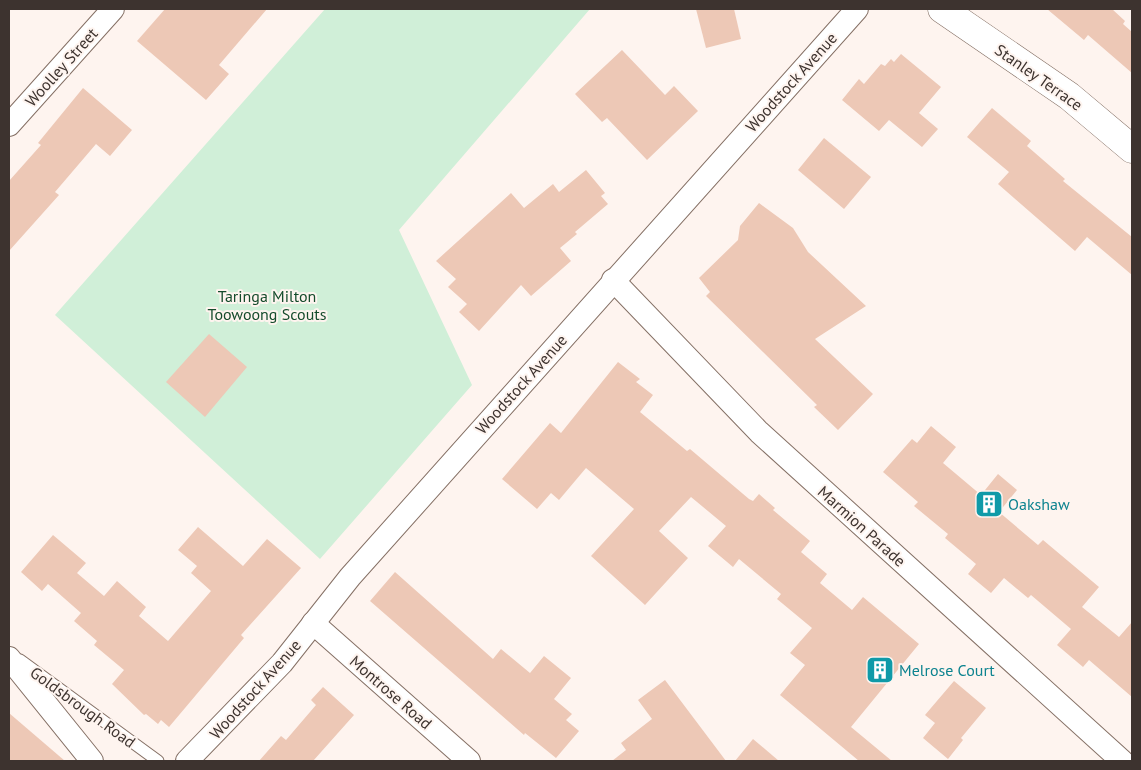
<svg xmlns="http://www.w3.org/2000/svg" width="1141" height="770" viewBox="0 0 1141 770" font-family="'PT Sans',sans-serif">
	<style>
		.green { fill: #d0efd8 }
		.building { fill: #edc8b6 }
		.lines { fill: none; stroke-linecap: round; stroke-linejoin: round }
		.service-casing { stroke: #857065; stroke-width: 13 }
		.minor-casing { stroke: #857065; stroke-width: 24 }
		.tertiary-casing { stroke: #857065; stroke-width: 29 }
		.service { stroke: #fff; stroke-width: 11 }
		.minor { stroke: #fff; stroke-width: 22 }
		.tertiary { stroke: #fff; stroke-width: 28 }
		.labels { text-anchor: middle; stroke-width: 4; stroke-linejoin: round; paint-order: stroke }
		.street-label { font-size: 16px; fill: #3d332f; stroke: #fef4ef }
		.park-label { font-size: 16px; fill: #144b2b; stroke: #fef4ef }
		.culture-label { font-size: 16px; fill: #0d838f; stroke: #fef4ef; text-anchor: start }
	</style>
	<rect width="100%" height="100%" fill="#fef4ef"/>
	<polygon class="green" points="325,9 590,9 399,230 472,385 320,559 55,315"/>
	<g class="building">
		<polygon points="165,9 267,9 219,65 229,74 206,100 137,41"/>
		<polygon points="696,9 734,9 741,39 706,48"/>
		<polygon points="1047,9 1112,9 1125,21 1123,24 1132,32 1132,73 1088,35 1084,40"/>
		<polygon points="622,50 665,95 674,86 698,111 647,160 607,118 602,122 575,94"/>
		<polygon points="901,54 941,87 919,113 938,129 922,147 889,120 879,131 842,100 859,79 864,84 881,64 885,66 891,59 894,62"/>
		<polygon points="83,88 132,130 110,156 96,144 55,192 59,195 9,251 9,181 41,145 38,143"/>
		<polygon points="992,108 1031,141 1027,146 1065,179 1063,181 1132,237 1132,275 1087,237 1075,251 998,184 1009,172 967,137"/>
		<polygon points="824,138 871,177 844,209 798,170"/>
		<polygon points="586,170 605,193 601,196 608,204 575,232 577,234 560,248 571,261 531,296 521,285 479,331 459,312 467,304 448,287 456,279 436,261 511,193 524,208 553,184 559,192"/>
		<polygon points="759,203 793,228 808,252 866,306 815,339 873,394 838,430 814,407 817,405 706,296 710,292 699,278 738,240 740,226"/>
		<polygon points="209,334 247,367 205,417 166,382"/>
		<polygon points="618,362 640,379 636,382 653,395 640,412 687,451 690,449 749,499 753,501 759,494 775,508 773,510 810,541 801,552 827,574 820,583 852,610 863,597 919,644 851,727 892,761 859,761 780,695 805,665 790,653 812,628 777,599 781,594 739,559 733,567 708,546 726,526 691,497 659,531 688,558 645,605 591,556 634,509 586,468 559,500 551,493 537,509 502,479 550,423 561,433"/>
		<polygon points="931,426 956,447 943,463 981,495 998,474 1017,490 999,512 1038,545 1043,540 1099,587 1082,607 1119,637 1132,622 1132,697 1089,660 1083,667 1057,645 1071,629 1031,595 1028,598 1004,578 991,593 968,574 976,564 945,538 948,534 914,506 918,502 883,472 912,439 917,443"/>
		<polygon points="198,527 243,566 267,539 301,568 241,635 244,638 169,727 161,720 158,724 146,714 144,715 112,684 124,670 94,645 97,641 74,621 81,613 48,584 42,591 21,572 53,535 86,563 77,573 104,596 117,581 146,607 139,616 168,641 211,591 191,573 197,566 178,550"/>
		<polygon points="395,572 493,659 501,649 530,673 544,656 571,678 554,699 572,714 566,720 579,731 556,758 525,733 524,735 370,601"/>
		<polygon points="665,680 726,761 612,761 626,750 621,743 652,719 638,700"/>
		<polygon points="954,681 986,708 961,738 963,740 948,759 923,738 935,723 925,715"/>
		<polygon points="323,687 354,715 313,761 259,761 281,736 286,740 316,705 311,700"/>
		<polygon points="9,713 65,761 9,761"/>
		<polygon points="753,739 779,761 735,761"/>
	</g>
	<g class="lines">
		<defs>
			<polyline id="service" points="20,660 158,761"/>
			<g id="minor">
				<polyline points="9,125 113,9"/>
				<polyline points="613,280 759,432 1122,761"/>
				<polyline points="313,623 469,761"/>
				<polyline points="9,658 92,761"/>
				<polyline points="187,761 282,663 350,577 857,9"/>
			</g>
			<polyline id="tertiary" points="942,9 1069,96 1132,149"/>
		</defs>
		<use href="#service" class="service-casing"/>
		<use href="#minor" class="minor-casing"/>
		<use href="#tertiary" class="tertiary-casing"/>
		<use href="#service" class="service"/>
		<use href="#minor" class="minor"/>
		<use href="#tertiary" class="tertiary"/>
	</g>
	<defs>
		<symbol id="building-square" viewBox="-11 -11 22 22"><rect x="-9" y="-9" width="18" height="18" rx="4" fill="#0f9aa8" stroke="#fef4ef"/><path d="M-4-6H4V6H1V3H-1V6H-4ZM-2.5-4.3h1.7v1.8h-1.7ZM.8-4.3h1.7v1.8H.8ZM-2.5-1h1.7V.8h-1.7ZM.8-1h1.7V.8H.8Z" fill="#fff"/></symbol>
	</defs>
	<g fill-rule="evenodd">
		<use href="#building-square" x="973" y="488" width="32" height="32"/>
		<use href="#building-square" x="864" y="654" width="32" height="32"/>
	</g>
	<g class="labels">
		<g class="street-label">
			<text transform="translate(61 67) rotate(-48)" y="6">Woolley Street</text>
			<text transform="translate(1039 77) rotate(35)" y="6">Stanley Terrace</text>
			<text transform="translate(791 82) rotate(-48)" y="6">Woodstock Avenue</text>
			<text transform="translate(521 384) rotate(-48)" y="6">Woodstock Avenue</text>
			<text transform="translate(862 526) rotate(42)" y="6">Marmion Parade</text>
			<text transform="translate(255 689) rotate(-48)" y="6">Woodstock Avenue</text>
			<text transform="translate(391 692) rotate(41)" y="6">Montrose Road</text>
			<text transform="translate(83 707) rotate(36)" y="6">Goldsbrough Road</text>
		</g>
		<g class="park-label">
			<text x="267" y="302">Taringa Milton<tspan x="267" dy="18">Toowoong Scouts</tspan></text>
		</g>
		<g class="culture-label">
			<text x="1008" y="510">Oakshaw</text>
			<text x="899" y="676">Melrose Court</text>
		</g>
	</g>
	<rect width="1141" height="770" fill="none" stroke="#3d332f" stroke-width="20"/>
</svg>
